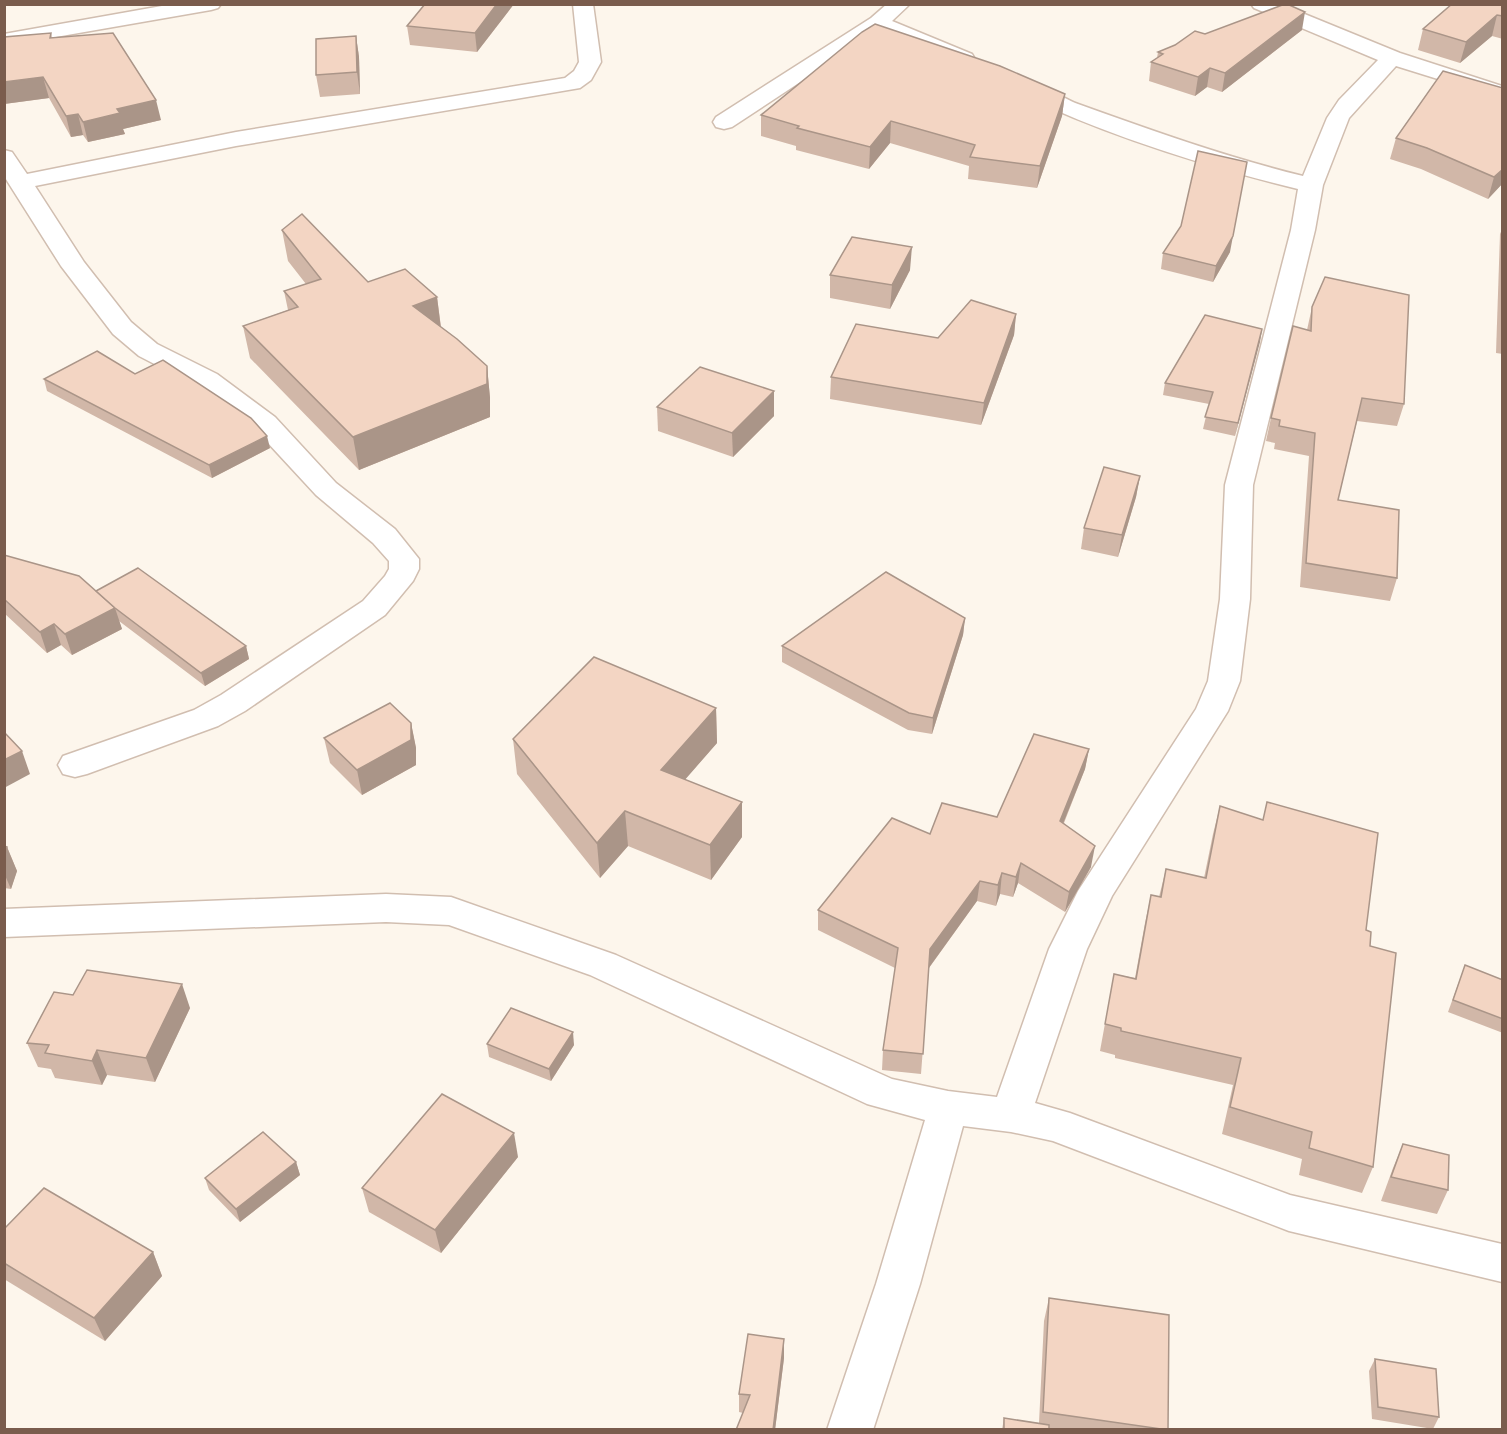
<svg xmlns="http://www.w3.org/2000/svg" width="1507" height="1434" viewBox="0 0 1507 1434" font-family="'Space Grotesk',sans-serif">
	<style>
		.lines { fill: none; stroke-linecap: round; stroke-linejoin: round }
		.minor-casing { stroke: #d1beb0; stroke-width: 3 }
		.minor { fill: #fff; fill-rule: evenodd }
		.wall { fill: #d1b7a8 }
		.shaded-wall { fill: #aa9588 }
		.building { fill: #f3d5c3; stroke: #aa9588; stroke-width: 1.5 }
	</style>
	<rect width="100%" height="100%" fill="#fdf6ec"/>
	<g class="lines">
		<defs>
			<g id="minor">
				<polygon points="173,4 221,4 218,8 211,10 4,46 4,34"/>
				<polygon points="573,4 593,4 601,62 591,80 580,88 236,146 35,186 84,262 131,322 157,344 217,374 275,417 336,483 395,529 419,559 419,569 413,581 385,615 245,711 218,726 87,774 75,777 63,774 58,765 63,756 194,710 221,695 363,601 385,576 389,569 389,561 373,543 316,495 255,429 197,386 139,356 113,334 61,266 4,176 4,150 12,152 27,174 236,132 565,78 574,71 579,62"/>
				<polygon points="887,4 910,4 892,21 972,54 975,59 972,64 964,65 956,64 879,30 732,127 724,129 716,127 713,122 716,117 871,18"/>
				<path d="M1251 4H1280L1400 53 1502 86V99L1396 66 1349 118 1323 185 1315 230 1253 485 1250 599 1240 681 1228 711 1112 896 1087 949 1035 1103 1070 1113 1290 1195 1502 1244V1282L1289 1231 1053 1141 1011 1132 963 1126 920 1284 873 1430H827L876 1284 925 1120 867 1104 590 975 449 925 386 922 4 937V909L386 894 451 897 616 955 892 1079 948 1091 997 1097 1049 949 1078 891 1196 709 1208 681 1220 599 1225 485 1291 230 1298 189C1201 165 1105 135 1014 91L1011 86 1014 81C1035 76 1059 97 1078 104 1153 131 1226 157 1303 176L1327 118 1339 100 1378 60 1254 8Z"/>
			</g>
		</defs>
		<use href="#minor" class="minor-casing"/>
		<use href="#minor" class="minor"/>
	</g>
	<g class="wall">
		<polygon points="514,4 477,52 410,45 407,26"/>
		<polygon points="1503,4 1503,39 1492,36 1460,63 1418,50 1423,29"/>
		<polygon points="1302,30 1222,92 1207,87 1195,96 1149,81 1151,62 1157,58 1158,52 1205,34"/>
		<polygon points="51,33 52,38 161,120 123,129 125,134 88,142 83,135 71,137 49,98 4,104 4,37"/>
		<polygon points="356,36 359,57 360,94 320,97 316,75"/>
		<polygon points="1503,88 1503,183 1488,199 1421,169 1390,159 1396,138"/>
		<polygon points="1065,94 1062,116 1037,188 968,179 969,166 890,143 869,169 796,150 796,146 761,136 761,115"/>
		<polygon points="1503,227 1503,354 1496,353 1500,234"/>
		<polygon points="282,230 368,282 437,297 441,327 487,366 490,398 490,417 359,470 250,358 243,326 288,310 284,291 306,284 288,261"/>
		<polygon points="1230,252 1213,282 1161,269 1163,253"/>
		<polygon points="910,270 890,309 830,298 830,275"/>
		<polygon points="1312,307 1404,404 1397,426 1357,421 1338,500 1397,578 1390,601 1300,587 1309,456 1274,449 1275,443 1266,441 1271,418 1307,330"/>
		<polygon points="1016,314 1014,335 981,425 830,399 831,377 938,338"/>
		<polygon points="1262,329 1235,436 1203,429 1209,404 1163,395 1165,383"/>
		<polygon points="135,374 270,448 212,478 47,391 44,379"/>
		<polygon points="774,391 774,416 733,457 658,431 657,407"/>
		<polygon points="1140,476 1136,497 1118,557 1081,549 1084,528"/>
		<polygon points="4,555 96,591 246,646 249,659 205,686 119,621 122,629 72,655 61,645 47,653 4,613"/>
		<polygon points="965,618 963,635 932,734 908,730 782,662 782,646"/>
		<polygon points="716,708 717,743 685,779 742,837 711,880 628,846 600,878 517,774 513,739"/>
		<polygon points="411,723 416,748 416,765 362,795 330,763 324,738"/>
		<polygon points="1089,749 1085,769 1064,823 1091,867 1065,912 1018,883 1013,897 1000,894 996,906 977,901 929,968 921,1074 882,1070 883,1050 895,968 818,930 818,910 930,834 997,817"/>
		<polygon points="1267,802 1366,930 1370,946 1373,1167 1362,1193 1299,1175 1302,1159 1222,1134 1233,1085 1115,1058 1115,1055 1100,1051 1114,974 1135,978 1145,923 1151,895 1159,897 1166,869 1204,878 1213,834 1220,806 1263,820"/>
		<polygon points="4,846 7,847 17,871 11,889 4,888"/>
		<polygon points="1465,965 1503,980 1503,1033 1448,1012"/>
		<polygon points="73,995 190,1008 155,1082 107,1075 102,1085 55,1078 51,1069 38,1067 27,1043"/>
		<polygon points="487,1044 574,1045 551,1081 489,1057"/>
		<polygon points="1403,1144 1448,1190 1437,1214 1381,1201 1393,1168"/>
		<polygon points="518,1157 441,1253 369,1212 362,1188"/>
		<polygon points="296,1162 300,1175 240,1222 209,1190 205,1178"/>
		<polygon points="4,1229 153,1252 162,1276 105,1341 4,1279"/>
		<polygon points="1049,1298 1167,1430 1002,1430 1004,1418 1039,1423 1044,1321"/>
		<polygon points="784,1339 784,1358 775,1430 736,1430 743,1413 739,1412 739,1394"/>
		<polygon points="1375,1359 1439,1417 1433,1429 1372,1419 1369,1371"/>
	</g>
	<g class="shaded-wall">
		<polygon points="497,4 514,4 477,52 475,33"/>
		<polygon points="1305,12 1302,30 1222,92 1225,73"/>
		<polygon points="1497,15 1492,36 1460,63 1466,42"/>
		<polygon points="356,36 359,57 360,94 357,72"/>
		<polygon points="1210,68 1207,87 1195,96 1198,77"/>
		<polygon points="43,77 49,98 4,104 4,82"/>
		<polygon points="1065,94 1062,116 1037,188 1040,166"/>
		<polygon points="156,100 161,120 123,129 125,134 88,142 83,122 117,109"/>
		<polygon points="78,114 83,135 71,137 66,116"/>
		<polygon points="891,121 890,143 869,169 870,147"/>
		<polygon points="1503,169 1503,183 1488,199 1494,177"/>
		<polygon points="1233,236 1230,252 1213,282 1216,266"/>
		<polygon points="912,247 910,270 890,309 892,285"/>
		<polygon points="437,297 441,329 413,306"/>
		<polygon points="1016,314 1014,335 981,425 984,403"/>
		<polygon points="1262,329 1260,342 1235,436 1238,423"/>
		<polygon points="487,366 490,398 490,417 359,470 353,437"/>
		<polygon points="774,391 774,416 733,457 732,433"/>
		<polygon points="267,436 270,448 212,478 209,465"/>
		<polygon points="1140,476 1136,497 1118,557 1122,535"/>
		<polygon points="115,608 122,629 72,655 65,634"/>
		<polygon points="965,618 963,635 932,734 933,718"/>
		<polygon points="54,624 61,645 47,653 40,632"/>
		<polygon points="246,646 249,659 205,686 201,673"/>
		<polygon points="716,708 717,743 663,805 661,770"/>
		<polygon points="411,723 416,748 416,765 362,795 357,770"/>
		<polygon points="1089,749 1085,769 1056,841 1060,821"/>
		<polygon points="22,751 30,774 4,788 4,760"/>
		<polygon points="742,802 742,837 711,880 710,845"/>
		<polygon points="625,811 628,846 600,878 597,843"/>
		<polygon points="1095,846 1091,867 1065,912 1069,892"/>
		<polygon points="7,847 17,871 11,889 4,873 4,857"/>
		<polygon points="1021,863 1018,883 1013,897 1016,877"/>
		<polygon points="1002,873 1000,894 996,906 998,885"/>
		<polygon points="980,881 977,901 928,969 930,949"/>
		<polygon points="182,984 190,1008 155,1082 146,1058"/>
		<polygon points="573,1032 574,1045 551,1081 549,1069"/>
		<polygon points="97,1050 107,1075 102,1085 92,1061"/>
		<polygon points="514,1133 518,1157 441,1253 435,1230"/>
		<polygon points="296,1162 300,1175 240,1222 236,1209"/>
		<polygon points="153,1252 162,1276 105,1341 94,1318"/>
		<polygon points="784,1339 784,1358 775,1430 773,1430"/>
	</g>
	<g class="building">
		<polygon points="425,4 497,4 475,33 407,26"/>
		<polygon points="1285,4 1287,4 1305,12 1225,73 1210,68 1198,77 1151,62 1163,54 1158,52 1175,45 1195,31 1205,34"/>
		<polygon points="1452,4 1503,4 1503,16 1497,15 1466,42 1423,29"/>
		<polygon points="875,24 1000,66 1065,94 1040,166 970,157 975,145 891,121 870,147 797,128 799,126 761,115 862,32"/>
		<polygon points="51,33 50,38 113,33 156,100 117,109 120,113 83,122 78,114 66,116 43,77 4,82 4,37"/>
		<polygon points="356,36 357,72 316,75 316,39"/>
		<polygon points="1443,71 1503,88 1503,169 1494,177 1427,148 1396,138"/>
		<polygon points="1198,151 1247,162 1233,236 1216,266 1163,253 1181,226"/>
		<polygon points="302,214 368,282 405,269 437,297 413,306 457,339 487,366 487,384 353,437 243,326 298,307 284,291 321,279 282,230"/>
		<polygon points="852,237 912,247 892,285 830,275"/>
		<polygon points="1325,277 1409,295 1404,404 1362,398 1338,500 1399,510 1397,578 1306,563 1315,433 1279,426 1280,420 1271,418 1293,326 1311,331 1312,307"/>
		<polygon points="971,300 1016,314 984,403 831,377 856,324 938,338"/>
		<polygon points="1205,315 1262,329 1238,423 1205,417 1213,392 1165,383"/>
		<polygon points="97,351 135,374 163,360 251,418 267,436 209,465 44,379"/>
		<polygon points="700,367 774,391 732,433 657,407"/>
		<polygon points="1104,467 1140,476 1122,535 1084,528"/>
		<polygon points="4,555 79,576 115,608 65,634 54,624 40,632 4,599"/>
		<polygon points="138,568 246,646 201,673 115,608 96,591"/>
		<polygon points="886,572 965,618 933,718 909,713 782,646"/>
		<polygon points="594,657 716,708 661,770 742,802 710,845 625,811 597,843 513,739"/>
		<polygon points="390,703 411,723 411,740 357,770 324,738"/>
		<polygon points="4,732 22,751 4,760"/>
		<polygon points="1034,734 1089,749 1060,821 1095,846 1069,892 1021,863 1016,877 1002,873 998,885 980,881 930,949 923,1054 883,1050 898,948 818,910 892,818 930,834 942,803 997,817"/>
		<polygon points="1267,802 1378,833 1366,930 1371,932 1370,946 1396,953 1373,1167 1309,1148 1312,1132 1230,1107 1241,1058 1121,1031 1121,1028 1105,1024 1114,974 1136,979 1151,895 1161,897 1166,869 1206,878 1220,806 1263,820"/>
		<polygon points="4,846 7,847 4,857"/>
		<polygon points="1465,965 1503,980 1503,1019 1453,1000"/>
		<polygon points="87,970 182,984 146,1058 97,1050 92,1061 45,1053 49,1045 27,1043 54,992 73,995"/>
		<polygon points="511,1008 573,1032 549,1069 487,1044"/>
		<polygon points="442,1094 514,1133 435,1230 362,1188"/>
		<polygon points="263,1132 296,1162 236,1209 205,1178"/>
		<polygon points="1403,1144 1449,1155 1448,1190 1391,1177"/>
		<polygon points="44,1188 153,1252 94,1318 4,1263 4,1229"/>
		<polygon points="1049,1298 1169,1315 1168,1430 1043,1412"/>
		<polygon points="748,1334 784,1339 773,1430 736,1430 750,1395 739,1394"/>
		<polygon points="1375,1359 1436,1369 1439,1417 1378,1407"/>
		<polygon points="1004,1418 1049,1425 1049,1430 1004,1430"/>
	</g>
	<rect width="1507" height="1434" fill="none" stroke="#7a5c4d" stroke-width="12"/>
</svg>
